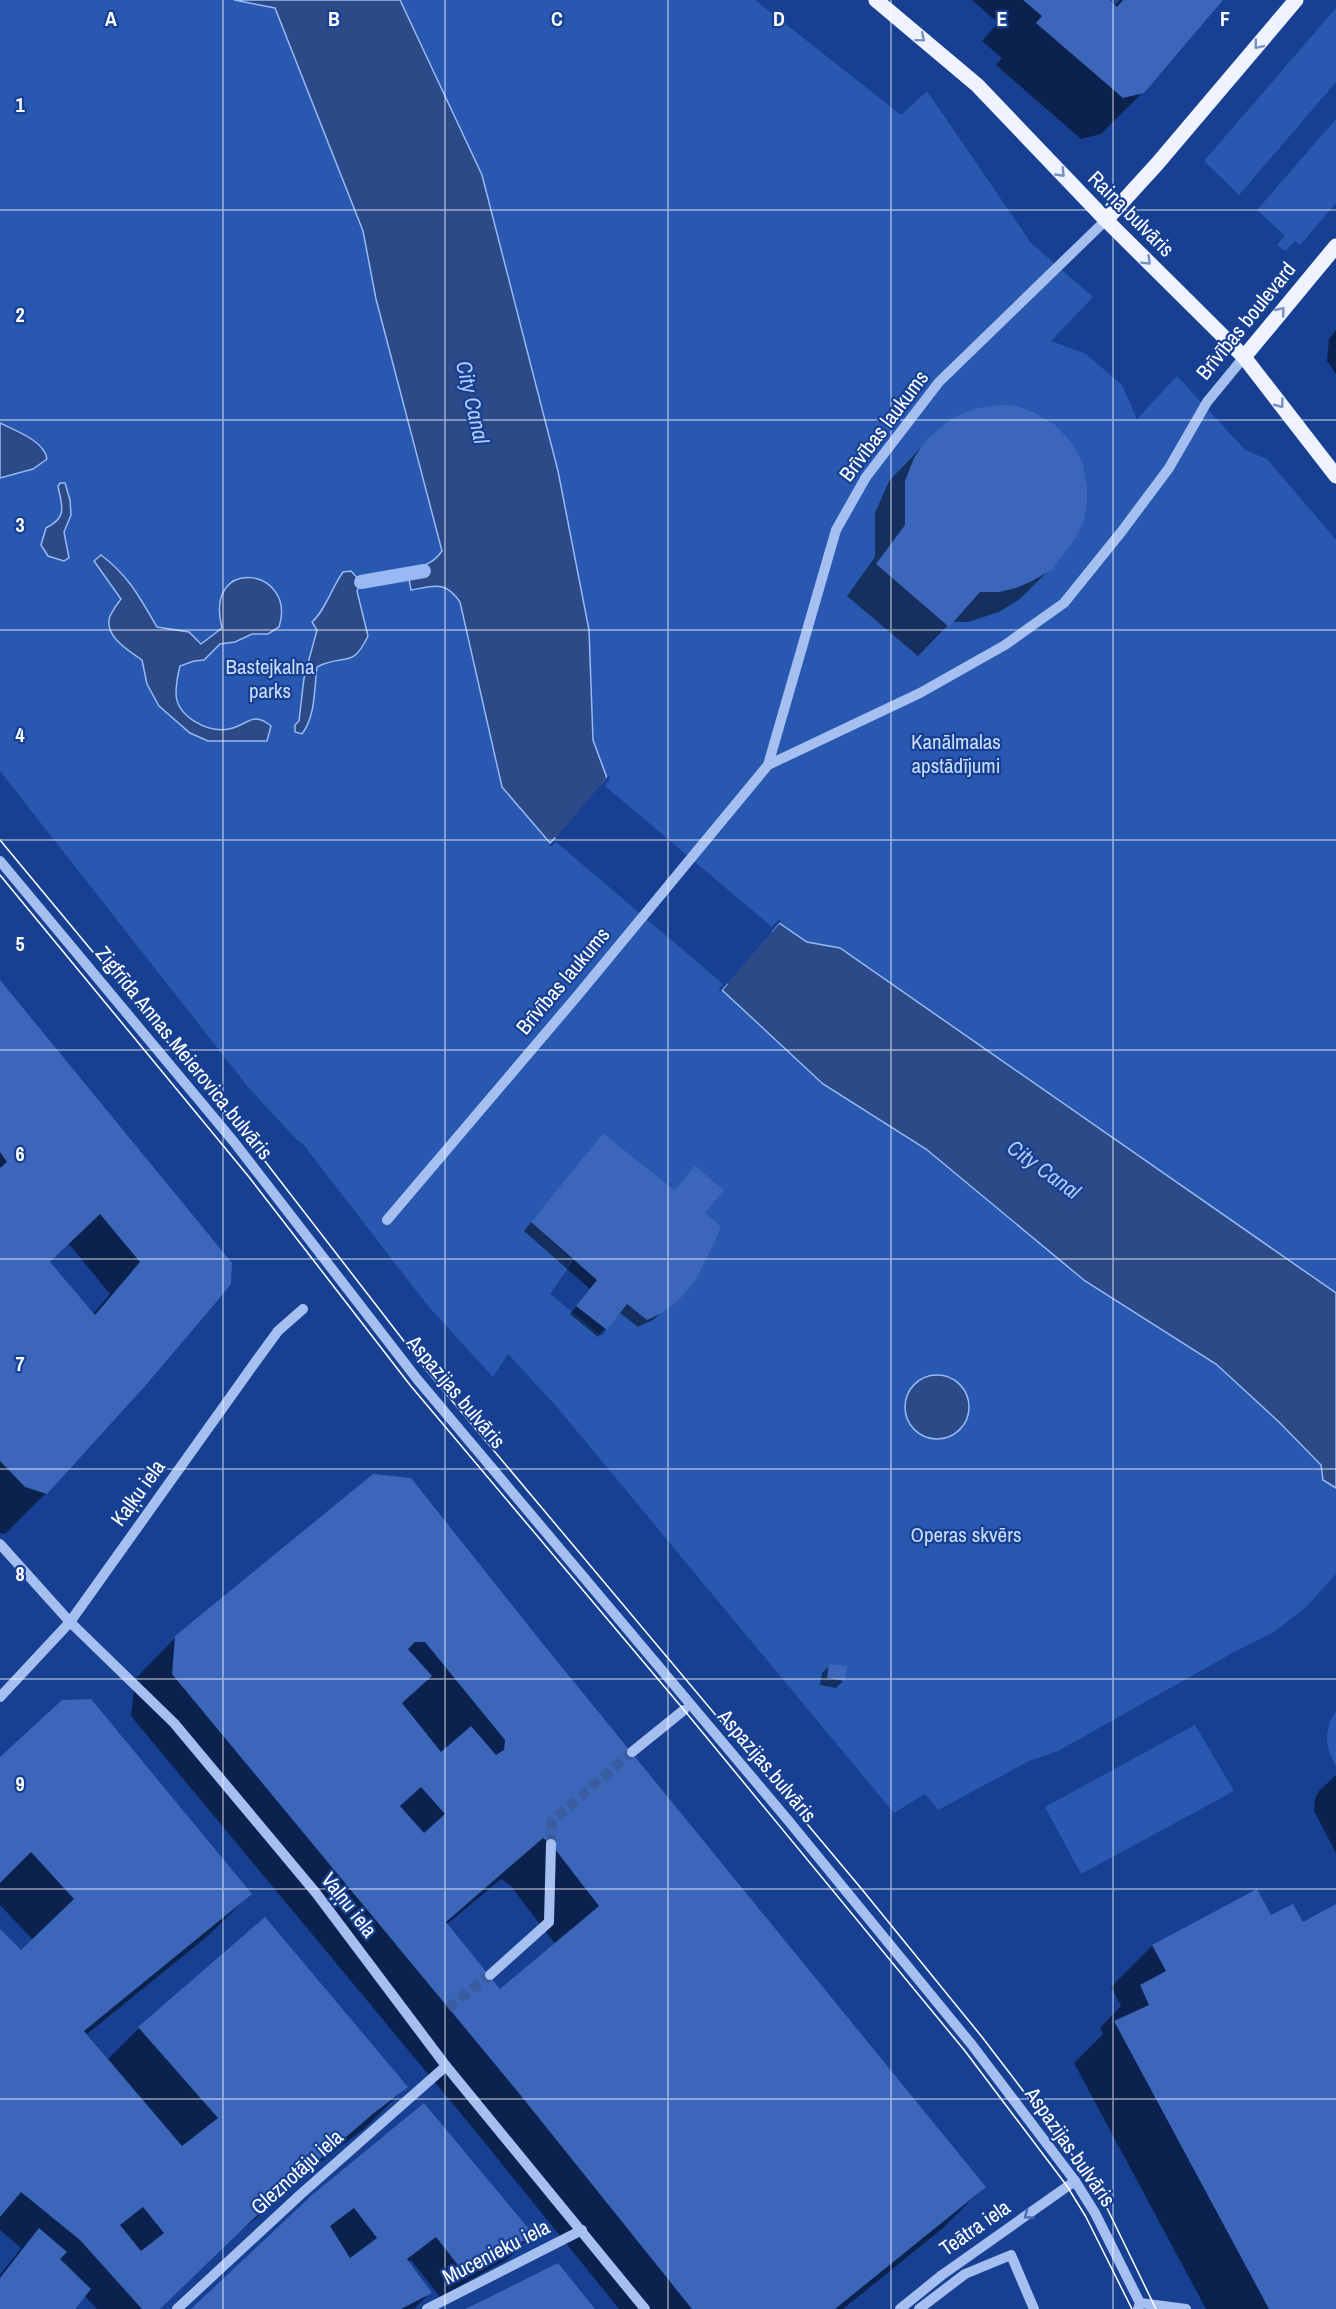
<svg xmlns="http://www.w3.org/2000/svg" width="1336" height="2309" viewBox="0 0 1336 2309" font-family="'Archivo Narrow',sans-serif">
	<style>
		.green { fill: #2958b1; fill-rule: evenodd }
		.water { fill: #2b4a87; stroke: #98b9f3; stroke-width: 1.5 }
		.pier { fill: #174092 }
		.shadow { fill: #0007; fill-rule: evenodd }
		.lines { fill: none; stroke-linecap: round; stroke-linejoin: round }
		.stream { stroke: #98b9f3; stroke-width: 14 }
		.building { fill: #3b66b9; fill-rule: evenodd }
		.minor-tunnel { stroke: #3a5da2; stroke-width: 10; stroke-dasharray: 10 5; stroke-linecap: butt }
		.minor { stroke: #a5c0f0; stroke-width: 10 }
		.major { stroke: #eff3ff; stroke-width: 15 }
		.tram { stroke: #fff; stroke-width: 1.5 }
		.oneway { stroke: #7891c3 }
		.oneway2 { stroke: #496db3 }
		.grid { fill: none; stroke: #fff; stroke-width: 1.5; stroke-opacity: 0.55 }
		.labels { text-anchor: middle; stroke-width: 4.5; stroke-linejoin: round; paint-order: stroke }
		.street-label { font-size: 21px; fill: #fff; stroke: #174092 }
		.park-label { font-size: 21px; fill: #ccddfb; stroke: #174092 }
		.water-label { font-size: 22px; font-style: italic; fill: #b1caf7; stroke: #174092 }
		.grid-label { font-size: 20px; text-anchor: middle; font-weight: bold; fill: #fff; stroke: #174092; stroke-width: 4.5; stroke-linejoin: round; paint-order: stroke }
	</style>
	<rect width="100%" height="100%" fill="#174092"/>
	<g class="green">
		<path d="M0 0H755L901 115 927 91 1031 243 1093 297 1051 341 1086 354 1122 385 1137 419 1177 376 1245 450 1267 459 1336 540V1574L1306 1607 1274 1632 1236 1651 1058 1751 1029 1761 938 1810 925 1794 894 1813 556 1406 508 1354 493 1377 428 1306 303 1144 297 1140 248 1087 0 771ZM603 1133 721 1226 716 1240 696 1280 647 1320 627 1304 602 1336 550 1294 573 1261 531 1222Z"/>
		<polygon points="1336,8 1336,82 1239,195 1204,161"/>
		<polygon points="1336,119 1336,203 1300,245 1295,241 1285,251 1277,245 1285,236 1257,210"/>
		<path d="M1336 1711V1766C1325 1746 1323 1731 1336 1711Z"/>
		<polygon points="1195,1725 1234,1791 1081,1874 1045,1807"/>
	</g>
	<g class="water">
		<path d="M234 0H400L482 175 558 471 589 630 593 740 607 778 601 786 772 931 779 923 807 942 840 948 1336 1293V1488L1323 1480 1321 1465 1279 1422 1216 1364 1085 1281 926 1149 823 1084 722 990 727 984 555 838 550 843 502 787 460 602C445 580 434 586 411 590L407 569C423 566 432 565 442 551L376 299 363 231 275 8Z"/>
		<path d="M0 423C14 430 45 441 47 459L33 469 0 478Z"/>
		<path d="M60 483H65L70 500 71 515 64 532 69 558 64 561 48 556 41 545 46 528C68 517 62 507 58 486Z"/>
		<path d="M101 555C129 576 140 598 157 627L189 632 201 644 222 628C203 554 298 568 279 627L268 634H252L235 642 220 644 204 660 194 661 180 666C178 674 176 685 176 694 177 717 208 733 229 729 247 726 252 710 271 726L267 741H208L190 733 159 706 147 684 142 660C129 651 103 636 110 616 113 610 117 604 121 599L94 561Z"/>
		<path d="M351 571 361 582 357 591 368 636C352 670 345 653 317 667 314 689 316 715 302 734L295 732V725L299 721 304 678 317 630 312 622C325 611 332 587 343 572Z"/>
		<circle cx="937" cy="1407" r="32"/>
	</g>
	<polygon class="pier" points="609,775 610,779 605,786 772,927 778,920 781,921 720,992 719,989 723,984 556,842 552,846 549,846"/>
	<g class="shadow">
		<polygon points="972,0 1108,0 1114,6 1120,0 1222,0 1143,92 1101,134 1081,139 996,65 1002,58 982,41 998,23"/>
		<polygon points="1336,330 1336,374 1327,361 1329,339"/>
		<polygon points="938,430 1051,568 1020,599 999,612 968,622 951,622 918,656 847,596 875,557 875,513 889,481"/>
		<path d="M0 982 231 1264 46 1493 5 1534 0 1533ZM69 1244 110 1294 92 1315 48 1264Z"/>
		<polygon points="596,1143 702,1214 677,1300 653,1320 638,1327 619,1312 598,1337 570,1314 590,1289 524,1231"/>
		<path d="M373 1476 542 1645 984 2187 943 2228 843 2309H619L477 2133 131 1716 135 1679 176 1637ZM501 1879 510 1885 556 1945 500 1991 446 1925Z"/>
		<polygon points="830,1665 844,1680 836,1688 820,1685 822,1673"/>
		<polygon points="0,1760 250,1894 209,1935 87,2034 108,2059 139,2028 265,1919 406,2087 365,2128 331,2154 236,2235 159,2309 97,2309 84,2295 74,2309 0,2309 0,2275 21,2248 0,2230 0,1931 21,1952 33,1940 0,1905"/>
		<polygon points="1336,1775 1336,1853 1314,1811 1315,1799 1319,1791"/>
		<polygon points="1257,1891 1270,1917 1302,1924 1336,1906 1336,2309 1206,2309 1074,2063 1103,2034 1100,2028 1121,2006 1111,1987 1152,1946"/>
		<polygon points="312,2197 532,2235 508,2259 440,2297 411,2260 408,2263 430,2293 414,2309 193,2309"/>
	</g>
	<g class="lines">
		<polyline class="stream" points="361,582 424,571"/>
	</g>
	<g class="building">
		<polygon points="1023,0 1110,0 1117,7 1123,0 1223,0 1144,93 1123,98 1036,23 1042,16"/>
		<polygon points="1002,405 1017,406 1033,412 1055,425 1072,443 1082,461 1087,487 1087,503 1084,520 1076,537 1053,569 1032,581 1016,588 999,592 980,592 949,627 876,564 905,525 905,481 914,458 927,439 951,419 962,414 977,408"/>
		<path d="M0 980 232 1263 231 1284 213 1306 145 1386 47 1494 25 1487 0 1461V1168L7 1162 0 1152ZM100 1214 140 1262 95 1315 50 1262Z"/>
		<polygon points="603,1133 675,1190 695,1166 724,1190 705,1213 721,1226 716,1240 696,1280 678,1301 662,1313 647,1320 627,1304 607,1330 576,1306 597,1280 531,1222"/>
		<path d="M373 1474 411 1478 543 1644 986 2187 835 2309H692L518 2092 172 1674 175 1636ZM415 1642H425L505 1740 504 1750 496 1755 471 1726 441 1752 402 1703 432 1676 408 1649ZM421 1787 445 1814 424 1833 400 1806ZM543 1838 551 1844 599 1906 500 1989 446 1922Z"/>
		<polygon points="829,1664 847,1666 845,1681 827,1678"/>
		<path d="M91 1699 252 1894 84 2031 182 2146 218 2118 138 2027 265 1917 408 2087 374 2113 278 2195 160 2309H142L80 2240 21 2192 0 2217V1929L21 1950 74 1899 31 1852 0 1883V1757L62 1700ZM143 2207 164 2233 141 2251 120 2225Z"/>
		<polygon points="1257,1889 1271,1915 1293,1904 1303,1922 1336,1904 1336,2309 1269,2309 1114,2021 1149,2005 1140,1985 1166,1971 1152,1945"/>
		<path d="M424 2103 534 2235 465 2274 436 2237 407 2259 432 2293 401 2309H191L312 2195ZM354 2208 377 2238 350 2258 330 2226Z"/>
		<polygon points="39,2228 67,2252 60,2259 91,2289 75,2309 0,2309 0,2278"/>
		<polygon points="558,2263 595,2309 465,2309 490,2297"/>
	</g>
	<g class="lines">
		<g class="minor-tunnel">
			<polyline points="551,1844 552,1821 632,1752"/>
			<polyline points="448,2008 490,1975"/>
		</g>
		<g class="minor">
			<polyline points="768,765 920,693 1005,645 1064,603 1122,531 1169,468 1207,402 1244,357"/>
			<polyline points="0,861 234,1142 417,1379 787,1819 972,2045 1075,2181 1095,2213 1140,2303 1138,2309"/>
			<polyline points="387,1220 578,995 768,765 836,530 866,477 939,382 1106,220"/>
			<polyline points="0,1544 70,1622 174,1723 316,1893 446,2066 645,2309"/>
			<polyline points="0,1697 70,1622 259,1357 278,1331 303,1309"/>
			<polyline points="632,1752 684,1710"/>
			<polyline points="490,1975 549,1922 551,1844"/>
			<polyline points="1140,2303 1186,2309"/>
			<polyline points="177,2309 301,2194 446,2066"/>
			<polyline points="427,2309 582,2230"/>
			<polyline points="900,2309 942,2275 1075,2181"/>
			<polyline points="919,2309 965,2274 1011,2255 1034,2309"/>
		</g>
		<g class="major">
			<polyline points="876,0 977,85 1106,220 1244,357 1336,476"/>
			<polyline points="1106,220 1157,164 1296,0"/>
			<polyline points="1244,357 1336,246"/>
		</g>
		<g class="tram">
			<polyline points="0,840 244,1134 427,1371 860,1887 982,2037 1086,2173 1106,2206 1156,2309"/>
			<polyline points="0,875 249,1177 410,1385 684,1710 965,2051 1067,2186 1086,2217 1132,2309"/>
		</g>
	</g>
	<defs><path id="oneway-chevron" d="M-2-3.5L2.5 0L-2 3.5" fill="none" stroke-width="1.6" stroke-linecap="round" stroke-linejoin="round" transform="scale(1.5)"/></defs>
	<g class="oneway">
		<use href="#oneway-chevron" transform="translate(921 38) rotate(40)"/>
		<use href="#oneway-chevron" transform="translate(1258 45) rotate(130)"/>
		<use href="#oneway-chevron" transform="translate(1061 173) rotate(46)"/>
		<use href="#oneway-chevron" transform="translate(1147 261) rotate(45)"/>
		<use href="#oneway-chevron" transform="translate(1281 311) rotate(-51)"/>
		<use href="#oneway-chevron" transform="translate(1280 404) rotate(53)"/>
	</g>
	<use class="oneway2" href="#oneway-chevron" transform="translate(1028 2215) rotate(144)"/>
	<path class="grid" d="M223 0V2309M445 0V2309M668 0V2309M891 0V2309M1113 0V2309M0 210H1336M0 420H1336M0 630H1336M0 840H1336M0 1050H1336M0 1259H1336M0 1469H1336M0 1679H1336M0 1889H1336M0 2099H1336"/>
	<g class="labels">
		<g class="street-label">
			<text transform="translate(1131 214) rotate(45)" y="7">Raiņa bulvāris</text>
			<text transform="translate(1246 321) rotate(-51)" y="7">Brīvības boulevard</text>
			<text transform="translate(884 426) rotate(-53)" y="7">Brīvības laukums</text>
			<text transform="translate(563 981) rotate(-50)" y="7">Brīvības laukums</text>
			<text transform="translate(184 1053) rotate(51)" y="7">Zigfrīda Annas Meierovica bulvāris</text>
			<text transform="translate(456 1392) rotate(50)" y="7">Aspazijas bulvāris</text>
			<text transform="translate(138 1493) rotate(-54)" y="7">Kaļķu iela</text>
			<text transform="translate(767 1766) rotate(50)" y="7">Aspazijas bulvāris</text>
			<text transform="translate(349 1905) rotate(52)" y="7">Vaļņu iela</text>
			<text transform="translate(1070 2147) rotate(55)" y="7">Aspazijas bulvāris</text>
			<text transform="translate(297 2172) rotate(-42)" y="7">Gleznotāju iela</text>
			<text transform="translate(975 2228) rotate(-35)" y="7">Teātra iela</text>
			<text transform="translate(496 2252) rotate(-27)" y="7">Mucenieku iela</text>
		</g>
		<g class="park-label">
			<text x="270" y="674">Bastejkalna<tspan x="270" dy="24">parks</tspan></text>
			<text x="956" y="749">Kanālmalas<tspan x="956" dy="24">apstādījumi</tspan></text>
			<text x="966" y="1542">Operas skvērs</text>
		</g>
		<g class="water-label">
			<text transform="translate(473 402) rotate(77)" y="8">City Canal</text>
			<text transform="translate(1044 1169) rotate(36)" y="8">City Canal</text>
		</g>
	</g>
	<g class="grid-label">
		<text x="111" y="26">A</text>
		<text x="334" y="26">B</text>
		<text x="557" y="26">C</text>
		<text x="779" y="26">D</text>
		<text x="1002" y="26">E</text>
		<text x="1225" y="26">F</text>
		<text x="20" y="112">1</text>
		<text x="20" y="322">2</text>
		<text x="20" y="532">3</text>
		<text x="20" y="742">4</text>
		<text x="20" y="951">5</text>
		<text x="20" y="1161">6</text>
		<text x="20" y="1371">7</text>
		<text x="20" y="1581">8</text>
		<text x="20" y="1791">9</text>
	</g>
</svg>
